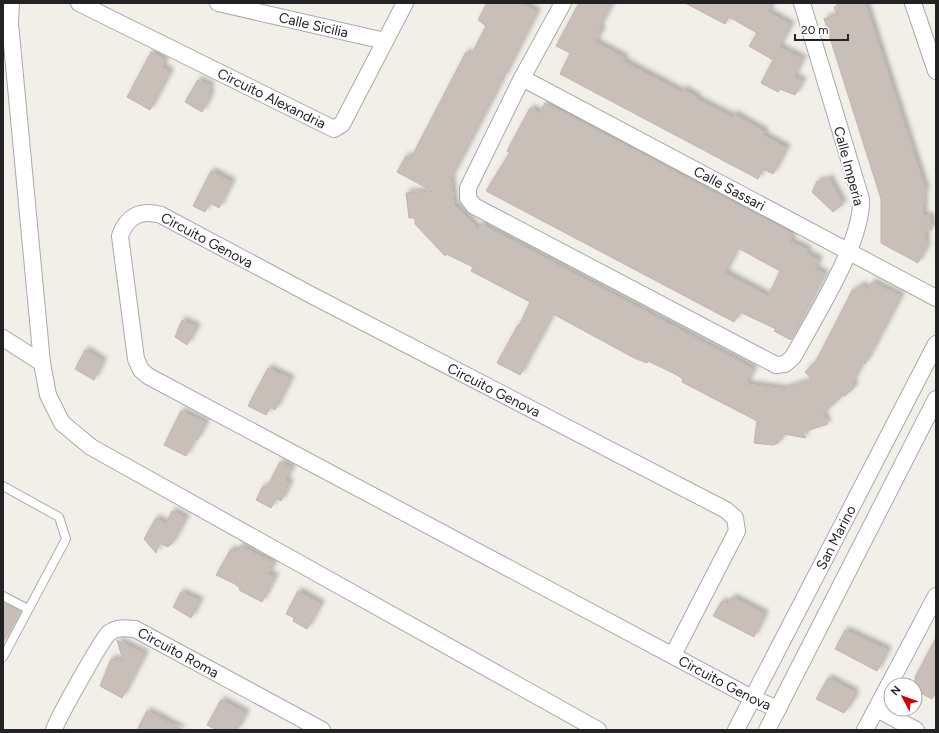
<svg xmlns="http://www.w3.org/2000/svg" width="939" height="733" viewBox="0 0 939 733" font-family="Figtree,sans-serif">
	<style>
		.building { fill: #c7bfb8; stroke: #c4b6ab; fill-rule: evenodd; filter: url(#shadow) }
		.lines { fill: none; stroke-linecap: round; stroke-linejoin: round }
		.service-casing { stroke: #a9a9a9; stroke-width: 10 }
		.minor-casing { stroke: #a9a9a9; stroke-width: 18 }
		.service { stroke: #fff; stroke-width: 8 }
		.minor { stroke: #fff; stroke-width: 16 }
		.labels { text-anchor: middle; stroke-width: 3.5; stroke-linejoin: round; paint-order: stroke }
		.street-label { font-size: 14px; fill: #222; stroke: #fff }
	</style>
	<defs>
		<filter id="shadow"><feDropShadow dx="3.5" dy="-3.5" stdDeviation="2" flood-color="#0004"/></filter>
	</defs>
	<rect width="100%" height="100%" fill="#f2efe9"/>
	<g class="building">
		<polygon points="487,3 522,3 537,12 504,77 495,77 502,80 451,178 454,204 478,229 481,224 754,369 746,384 784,389 812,380 805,372 816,361 853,289 856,291 860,285 868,289 872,282 901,296 865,364 863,362 852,383 855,386 845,396 844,394 823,414 828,424 803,432 806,438 784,434 778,443 773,445 754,443 757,421 682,382 683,379 675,374 648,361 647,363 634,358 553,314 520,375 497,363 518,325 519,326 530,302 471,271 473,267 446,254 445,256 415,224 415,218 409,218 406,193 432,191 397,172 406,156 411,158 466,52 471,55 486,26 478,20"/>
		<polygon points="579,3 612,3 599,28 602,30 595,42 625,58 623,61 681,92 683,89 697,97 696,99 732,117 734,114 765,132 763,135 787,148 773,174 763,169 758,179 560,74 570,53 556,46"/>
		<polygon points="685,3 772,3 768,12 791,25 779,47 803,59 794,77 803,81 795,95 780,89 778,92 761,83 773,60 749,46 757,33 729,17 725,24"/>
		<polygon points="837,3 865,3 926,191 924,192 923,216 930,216 932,230 925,230 926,248 918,263 881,243 881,199 824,19 837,14 834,7 838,5"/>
		<polygon points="151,52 165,60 162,67 170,72 150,110 127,97"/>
		<polygon points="198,80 211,86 208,92 211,93 208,99 209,99 202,112 185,102"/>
		<path d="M545 103 793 234 790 241 808 250 806 253 819 260 815 269 825 274 791 340 774 331 776 329 740 312 734 322 486 191 510 152 507 151 530 108 540 113ZM738 248 780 271 768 296 725 273Z"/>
		<polygon points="211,171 232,182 219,208 210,203 205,212 193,206"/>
		<polygon points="829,178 843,204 833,212 812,192 817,181 824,181"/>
		<polygon points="182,320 197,327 187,345 175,337"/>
		<polygon points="85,350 103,361 94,380 75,369"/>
		<polygon points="268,368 291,379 275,410 270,407 266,415 248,406"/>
		<polygon points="181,411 206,423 197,440 195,439 186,456 164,445"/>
		<polygon points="280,462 292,468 285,480 290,483 281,501 276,498 271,508 256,500 263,486 267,487"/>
		<polygon points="172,511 186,518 173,542 168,547 159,543 156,553 144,539 156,518 166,524"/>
		<polygon points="240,546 274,563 268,574 275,577 262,602 239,590 240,588 233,583 216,575 231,549 237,552"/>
		<polygon points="298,591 321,604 307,629 293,621 294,618 286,614"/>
		<polygon points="181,592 200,601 191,618 173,607"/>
		<polygon points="732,597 765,614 754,637 713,616 722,601 728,604"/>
		<polygon points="3,603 20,611 3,643"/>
		<polygon points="845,630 888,650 877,671 835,649"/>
		<polygon points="936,638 936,691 932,699 915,690 915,677"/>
		<polygon points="117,640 145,654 122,698 100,686 111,659 123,661"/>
		<polygon points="828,678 855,692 853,696 855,697 844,713 816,699"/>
		<polygon points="221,700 246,713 237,730 217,730 207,725"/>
		<polygon points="147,711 159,717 183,730 137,730"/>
	</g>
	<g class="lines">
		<defs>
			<g id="service">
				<polyline points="3,486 59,517 66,539 3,657"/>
				<polyline points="3,596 28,609"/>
			</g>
			<g id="minor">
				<polyline points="11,3 10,23 42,363 48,395 62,423 91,447 598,730"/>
				<path id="s1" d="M79 3 334 129 342 124 405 3"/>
				<path id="s2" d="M218 3 385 41"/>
				<path d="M563 3 522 78 468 188V198L474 206 776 365 785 364 793 357C814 318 863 242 861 199L802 3"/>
				<polyline points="913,3 936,71"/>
				<path id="s3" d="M522 78 936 298"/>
				<polyline points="3,338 42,363"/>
				<path id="s4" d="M673 655 737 531 735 518 726 510 315 297 161 215C141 209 127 216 120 236L136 359 141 370 148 376 752 698 778 709"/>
				<polyline points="877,709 916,730"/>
				<path id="s5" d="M54 730C56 721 102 639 109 633 117 627 125 628 135 629L322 730"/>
				<path id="s6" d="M736 730 936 344"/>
				<polyline points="767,730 936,399"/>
				<polyline points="865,730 936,596"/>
			</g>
		</defs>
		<use href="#service" class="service-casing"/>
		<use href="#minor" class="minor-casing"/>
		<use href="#service" class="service"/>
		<use href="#minor" class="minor"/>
	</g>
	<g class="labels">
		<g class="street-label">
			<text dy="5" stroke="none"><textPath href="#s2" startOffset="98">Calle Sicilia</textPath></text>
			<text dy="5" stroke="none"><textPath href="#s1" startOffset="215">Circuito Alexandria</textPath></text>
			<text transform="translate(849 166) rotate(75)" y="5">Calle Imperia</text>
			<text dy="5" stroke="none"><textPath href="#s3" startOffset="235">Calle Sassari</textPath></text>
			<text transform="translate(207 240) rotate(28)" y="5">Circuito Genova</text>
			<text transform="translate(494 390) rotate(27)" y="5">Circuito Genova</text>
			<text dy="5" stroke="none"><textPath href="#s6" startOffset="217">San Marino</textPath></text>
			<text dy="5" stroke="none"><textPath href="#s5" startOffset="188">Circuito Roma</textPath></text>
			<text dy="5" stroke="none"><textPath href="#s4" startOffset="1653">Circuito Genova</textPath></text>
		</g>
	</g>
	<rect width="939" height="733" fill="none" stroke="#222222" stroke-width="8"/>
	<g transform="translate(903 697) rotate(311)"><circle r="19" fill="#ffffff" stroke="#a7a7a7"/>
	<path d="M0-3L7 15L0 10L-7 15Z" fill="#d40000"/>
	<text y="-6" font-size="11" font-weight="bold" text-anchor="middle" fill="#222222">N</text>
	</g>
	<path d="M795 34v6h53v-6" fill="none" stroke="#222222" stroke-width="2"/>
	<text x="801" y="34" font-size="12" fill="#222222" stroke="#ffffff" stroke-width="3" paint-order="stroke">20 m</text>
</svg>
